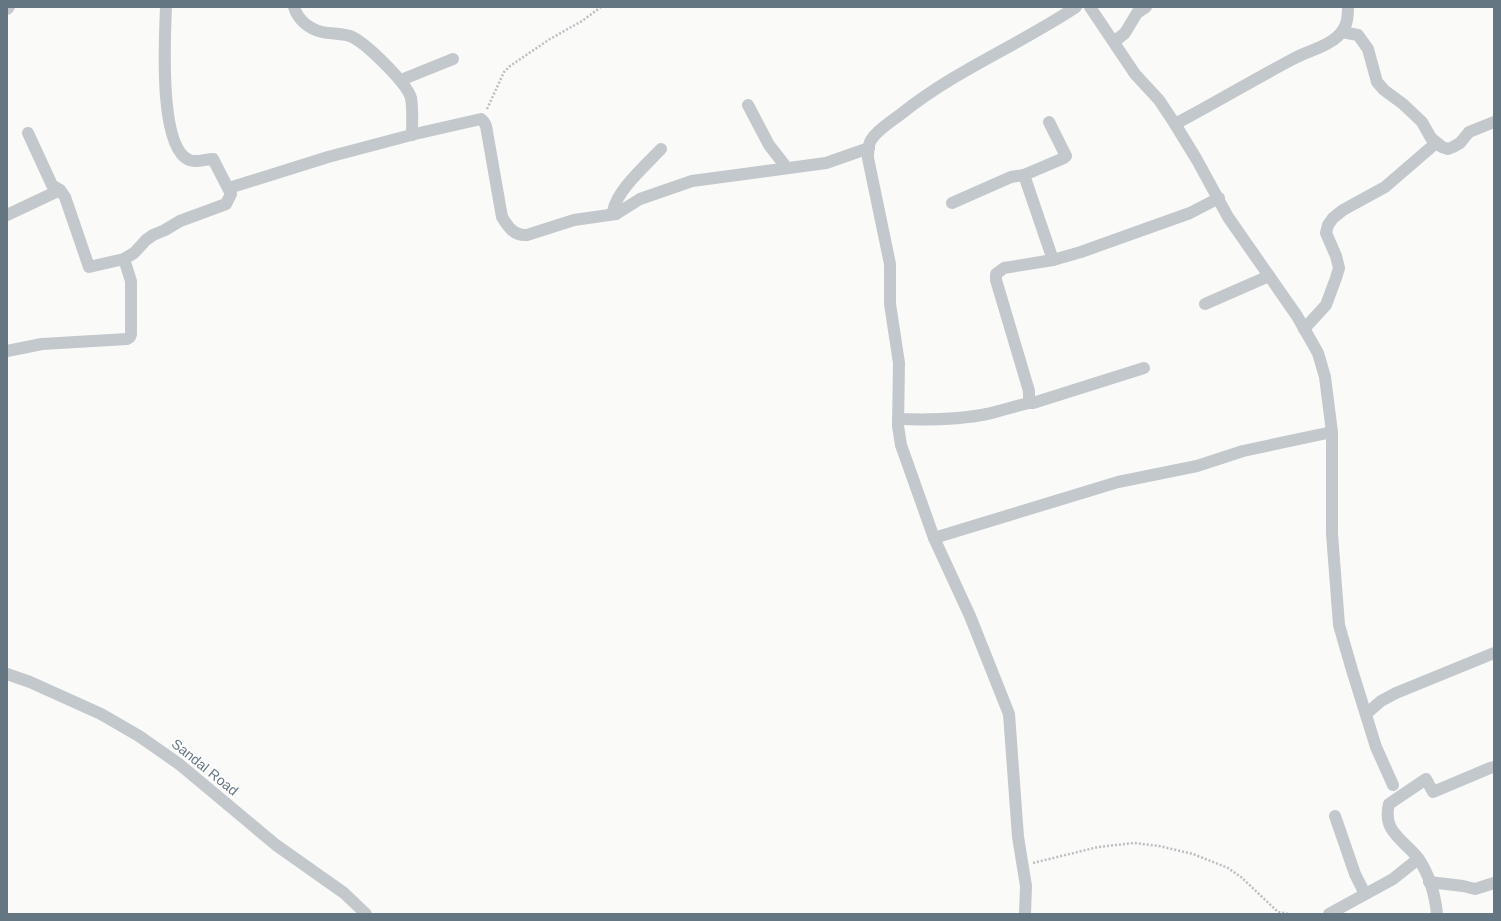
<svg xmlns="http://www.w3.org/2000/svg" width="1501" height="921" viewBox="0 0 1501 921" font-family="Helvetica,sans-serif">
	<style>
		.lines { fill: none; stroke-linecap: round; stroke-linejoin: round }
		.path { stroke: #bbbfc2; stroke-width: 2.5; stroke-dasharray: 2 2; stroke-linecap: butt }
		.street { stroke: #c3c8cc; stroke-width: 12 }
		.labels { text-anchor: middle; stroke-width: 4; stroke-linejoin: round; paint-order: stroke }
		.street-label { font-size: 14px; fill: #657683; stroke: #fff }
	</style>
	<rect width="100%" height="100%" fill="#fafaf8"/>
	<g class="lines">
		<g class="path">
			<polyline points="487,109 504,72 510,66 550,39 582,21 601,7"/>
			<polyline points="1033,863 1098,847 1134,843 1159,846 1193,854 1228,868 1241,877 1278,912 1290,914"/>
		</g>
		<g class="street">
			<path d="M294 7C298 20 309 29 322 32 331 34 341 33 350 36 364 41 407 83 411 98 413 110 412 123 412 135"/>
			<polyline points="1090,7 1135,74 1159,100 1175,124 1197,160 1228,217 1297,316 1318,353 1325,377 1332,432 1332,534 1339,625 1352,670 1376,747 1393,785"/>
			<polyline points="7,9 9,7"/>
			<polyline points="1342,32 1358,35 1368,49 1377,82 1384,90 1403,104 1422,122 1431,138 1442,147 1448,149 1453,147 1460,143 1469,132 1494,122"/>
			<polyline points="1114,42 1125,33 1137,13 1146,7"/>
			<polyline points="401,80 453,59"/>
			<polyline points="748,105 769,145 787,168"/>
			<polyline points="1049,122 1066,156 1064,158 1024,175 1053,260"/>
			<path d="M1175 124C1215 103 1253 80 1293 59 1307 51 1325 48 1337 37 1347 28 1348 19 1348 7"/>
			<path d="M28 133 52 185 60 190 65 197 89 267 124 259 134 253 146 240 153 235 165 230 180 221 226 204 231 194 213 159C205 159 197 163 189 160 158 146 165 37 166 7"/>
			<path d="M229 188 328 157 415 134 481 119 484 122 486 126 502 217C508 227 514 236 527 235L574 220 616 214 640 199 692 181 826 163 869 148"/>
			<polyline points="952,203 1011,177 1024,175"/>
			<path d="M616 214 613 211C617 190 646 165 661 149"/>
			<polyline points="7,215 60,190"/>
			<polyline points="1205,304 1269,276"/>
			<polyline points="1304,329 1326,305 1336,278 1339,268 1336,256 1326,233 1328,225 1333,218 1343,210 1385,187 1436,143"/>
			<polyline points="7,351 42,344 127,339 130,337 131,334 131,281 124,259"/>
			<polyline points="1029,403 1033,403 1144,368"/>
			<path d="M898 419C928 420 958 420 987 414 1001 411 1015 406 1029 403V391L996 280V274L1004 268 1053 260 1081 252 1190 213 1219 198"/>
			<polyline points="934,538 1118,482 1197,466 1243,451 1332,432"/>
			<polyline points="7,674 30,682 101,714 139,736 179,764 276,845 344,893 366,914"/>
			<polyline points="1366,714 1381,701 1396,693 1494,653"/>
			<polyline points="1335,816 1355,874 1365,894"/>
			<polyline points="1429,882 1463,886 1475,889 1494,883"/>
			<path d="M1025 914 1026 886 1018 837 1009 714 970 616 934 538 901 445 898 426 899 363 890 304V264L868 158C868 152 868 145 871 140 878 129 891 122 901 114 954 71 1019 45 1076 7"/>
			<polyline points="1329,914 1393,879 1418,859"/>
			<path d="M1437 914C1435 895 1429 874 1418 858 1403 839 1382 832 1389 804L1426 779 1433 792 1490 768 1494 767"/>
		</g>
	</g>
	<g class="labels">
		<g class="street-label">
			<text transform="translate(205 767) rotate(39)" y="5">Sandal Road</text>
		</g>
	</g>
	<rect width="1501" height="921" fill="none" stroke="#657683" stroke-width="16"/>
</svg>
